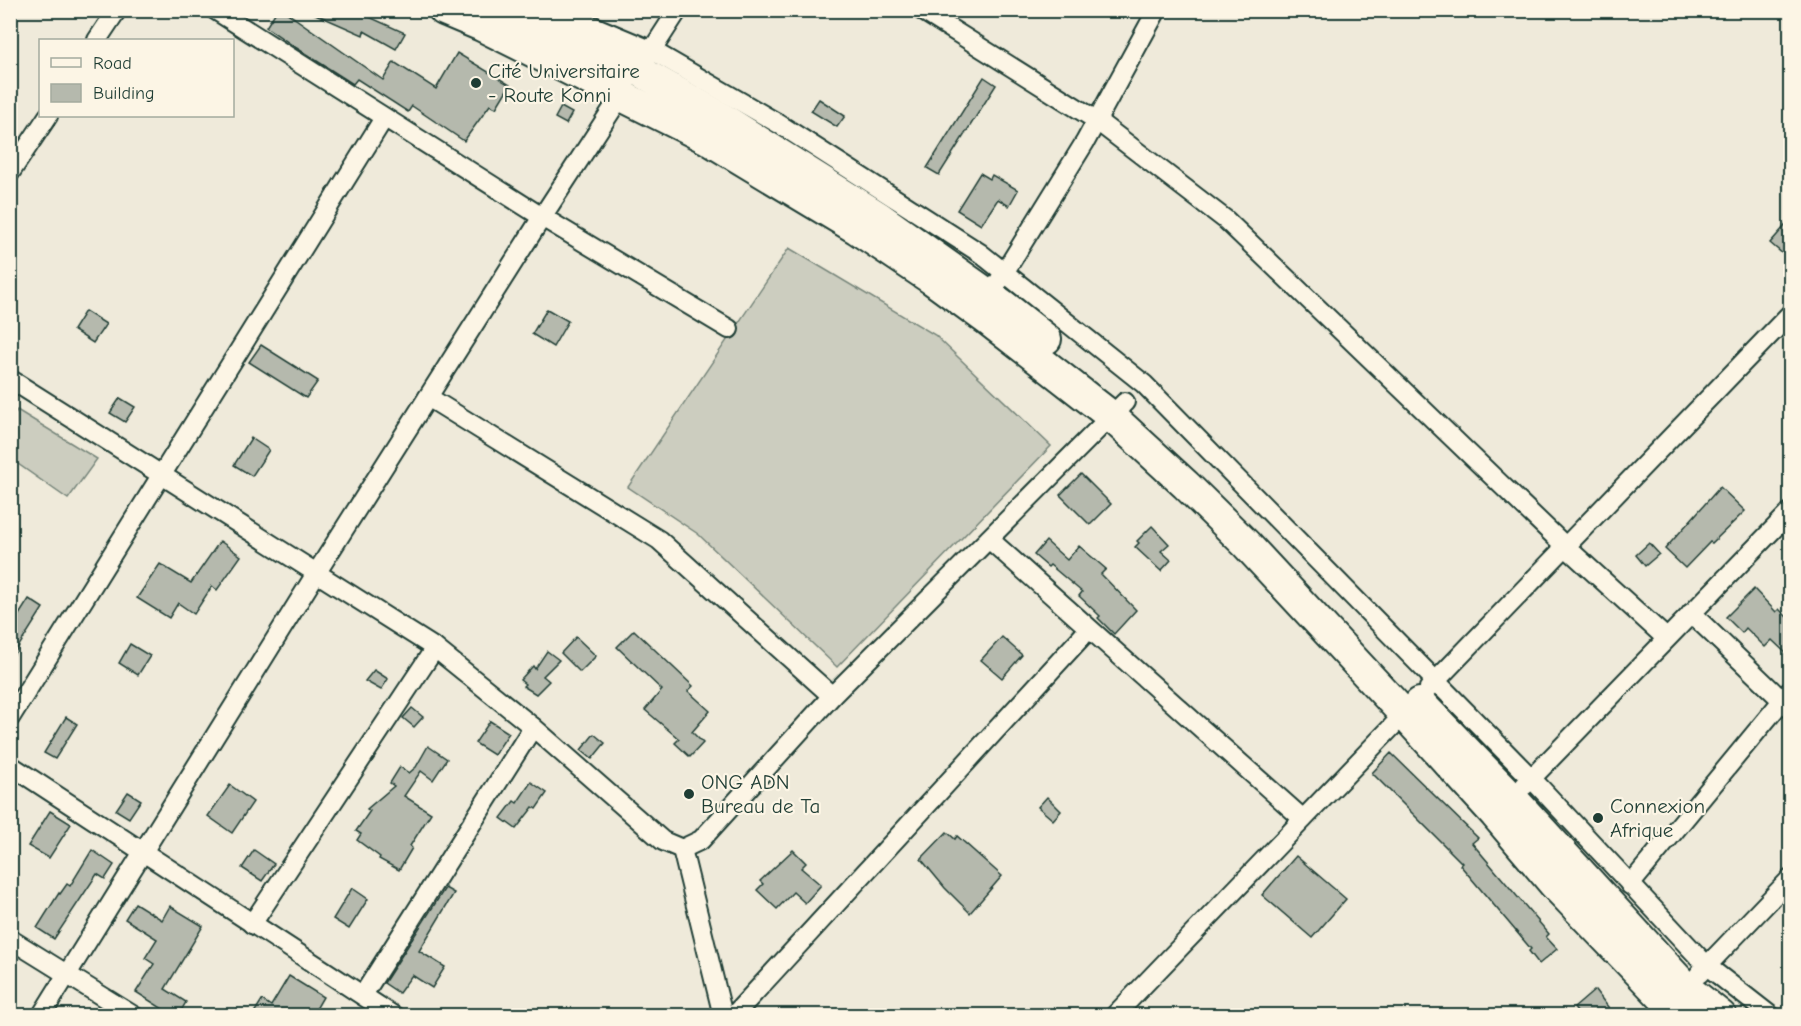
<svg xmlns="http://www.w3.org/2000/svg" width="1801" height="1026" viewBox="0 0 1801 1026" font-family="'Comic Neue',sans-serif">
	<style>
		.grass { fill: #cccdbf; stroke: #76857a; stroke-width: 1.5 }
		.building { fill: #b5b9ad; stroke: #1f3d34; stroke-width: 1.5 }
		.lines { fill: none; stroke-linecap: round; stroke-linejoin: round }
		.minor-casing { stroke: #1f3d34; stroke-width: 22 }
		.primary-casing { stroke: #1f3d34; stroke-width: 34 }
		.minor { stroke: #fcf5e5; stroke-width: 18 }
		.primary { stroke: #fcf5e5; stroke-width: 30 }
		.poi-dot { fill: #1f3d34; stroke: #fcf5e5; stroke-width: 2 }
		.labels { text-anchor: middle; stroke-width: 4.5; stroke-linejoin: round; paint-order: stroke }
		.poi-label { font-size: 21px; fill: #1f3d34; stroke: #fcf5e5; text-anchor: start }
	</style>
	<rect width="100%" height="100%" fill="#efeada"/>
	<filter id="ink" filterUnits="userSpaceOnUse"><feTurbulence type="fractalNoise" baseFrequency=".0167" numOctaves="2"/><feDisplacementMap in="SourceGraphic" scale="12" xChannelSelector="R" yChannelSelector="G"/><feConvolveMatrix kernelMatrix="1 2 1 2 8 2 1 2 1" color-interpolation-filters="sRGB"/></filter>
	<g filter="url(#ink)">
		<g class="grass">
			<polygon points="789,248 935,335 1051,446 837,667 698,534 628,487"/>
			<polygon points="17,410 97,459 68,499 11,459 11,421"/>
		</g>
		<g class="building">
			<polygon points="277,10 283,10 383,80 394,62 436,89 457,53 510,85 496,108 490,105 464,141 412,106 408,112 357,79 353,84 295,47 266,27"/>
			<polygon points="306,10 354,10 405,33 396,49 364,31 363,35"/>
			<polygon points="984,77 996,85 939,175 927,168"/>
			<polygon points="819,99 845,116 837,127 811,111"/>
			<polygon points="561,107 572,113 566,124 555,118"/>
			<polygon points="980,173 990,179 992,175 1018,190 1009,206 998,199 981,225 957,210"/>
			<polygon points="1791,219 1791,261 1770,243"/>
			<polygon points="547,309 568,321 553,347 532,334"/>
			<polygon points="85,311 106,324 93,343 73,330"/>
			<polygon points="261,345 318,381 306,398 249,362"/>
			<polygon points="120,398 135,407 125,422 110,413"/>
			<polygon points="251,438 269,450 252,476 234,465"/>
			<polygon points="1081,474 1111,504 1090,525 1060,495"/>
			<polygon points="1720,487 1745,511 1712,543 1710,542 1685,568 1665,549"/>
			<polygon points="1152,526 1169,544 1161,551 1171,560 1161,571 1135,547 1139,543 1137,541"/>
			<polygon points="220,541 241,556 217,590 212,586 194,614 178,603 169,618 137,598 160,564 191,583"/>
			<polygon points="1046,541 1067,560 1079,546 1106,569 1101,574 1136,610 1114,634 1098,618 1100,616 1079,596 1082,592 1050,565 1048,567 1034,555"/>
			<polygon points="1649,543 1659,554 1645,566 1636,555"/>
			<polygon points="1754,589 1776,612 1779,609 1791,621 1791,658 1772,640 1765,647 1746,628 1742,633 1726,617"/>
			<polygon points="29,599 43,608 10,660 10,614 17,618"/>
			<polygon points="634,630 693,686 688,691 710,711 692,732 703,743 690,757 675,743 679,739 645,710 662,690 617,647"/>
			<polygon points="576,637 596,656 580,672 561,653"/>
			<polygon points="1002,637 1022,655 1002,678 981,660"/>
			<polygon points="130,644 150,656 138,675 119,663"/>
			<polygon points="547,651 559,660 543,676 549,681 536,694 523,686 525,684 520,680 533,666 535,669"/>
			<polygon points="374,670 388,679 381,690 365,681"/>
			<polygon points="412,708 423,717 414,727 403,718"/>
			<polygon points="66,717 77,724 55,759 44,753"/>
			<polygon points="490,721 509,733 494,755 475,743"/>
			<polygon points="594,734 605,743 592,759 581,750"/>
			<polygon points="428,746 447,759 433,780 421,771 404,796 431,813 410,846 412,848 399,870 379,859 380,857 357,840 361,834 356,831 370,811 367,809 394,786 390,783 400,767 409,773 416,767"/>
			<polygon points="1391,753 1478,838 1472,843 1549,934 1546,937 1557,949 1539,964 1529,951 1531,949 1460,865 1462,863 1372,773"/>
			<polygon points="531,782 547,793 536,809 533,807 516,829 501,818 514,801 517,803"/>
			<polygon points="230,785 253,802 232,833 208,816"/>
			<polygon points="128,792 141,800 129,818 116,810"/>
			<polygon points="1047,797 1061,811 1053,820 1038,807"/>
			<polygon points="50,811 71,824 49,858 28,846"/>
			<polygon points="947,832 955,839 957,836 1002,876 970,913 945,888 921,859"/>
			<polygon points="92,850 114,865 105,879 97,874 54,939 37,928 59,893 60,894 67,884 70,886"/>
			<polygon points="254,850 274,864 262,881 242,868"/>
			<polygon points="793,850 806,863 801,868 821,885 805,903 793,892 777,909 757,890 763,884 760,881"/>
			<polygon points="1296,856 1346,899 1312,938 1262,895"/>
			<polygon points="352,888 368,899 349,929 333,919"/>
			<polygon points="445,888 454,893 419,951 445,967 432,988 412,975 399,993 384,983"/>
			<polygon points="135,903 162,920 170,906 203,926 165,989 186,1002 178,1016 159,1016 163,1009 136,992 154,964 145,958 157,939 125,919"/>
			<polygon points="289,976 323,997 312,1016 252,1016 262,1000 271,1006"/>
			<polygon points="1595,990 1615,1016 1580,1016 1574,1008"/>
		</g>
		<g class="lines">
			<defs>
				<g id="minor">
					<polyline points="215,10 542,217 729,329"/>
					<polyline points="555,10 653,51 779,124 980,253 1144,384 1532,779 1707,966 1771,1016"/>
					<polyline points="921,10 1096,120 1226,220 1566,547 1666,638"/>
					<polyline points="97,40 117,10"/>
					<polyline points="647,58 678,10"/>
					<polyline points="10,173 48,116"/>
					<polyline points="999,281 1085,142 1157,10"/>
					<polyline points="10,379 435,648 533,727 663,841 682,849 701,840 832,696 1125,402"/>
					<polyline points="428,397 659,540 832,696"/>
					<polyline points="989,539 1303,819"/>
					<polyline points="1691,613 1789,707"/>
					<polyline points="1429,688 1790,314"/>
					<polyline points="10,718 384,118"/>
					<polyline points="10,765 394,1016"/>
					<polyline points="1524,786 1790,512"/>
					<polyline points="682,849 723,1016"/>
					<polyline points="1630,885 1790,691"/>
					<polyline points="252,924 435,648"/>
					<polyline points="10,939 134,1016"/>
					<polyline points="1699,974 1790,879"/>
					<polyline points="363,995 533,727"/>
					<polyline points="41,1016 317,572 542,217 626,88"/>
					<polyline points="733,1016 1089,629"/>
					<polyline points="1114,1016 1410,708"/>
				</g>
				<g id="primary">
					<polyline points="444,10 482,26 706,138 857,229 933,280 989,321 1111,416 1186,485 1246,544 1404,714 1495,814 1554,884 1674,1009 1684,1016"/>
					<polyline points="509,10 638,70 717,115 879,217 1003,305 1046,339"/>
					<polyline points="1420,703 1512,798 1686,988 1721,1016"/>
				</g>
			</defs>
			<use href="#minor" class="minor-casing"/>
			<use href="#primary" class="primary-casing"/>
			<use href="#minor" class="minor"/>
			<use href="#primary" class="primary"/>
		</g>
	</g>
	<g class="poi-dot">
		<circle cx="476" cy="83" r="6"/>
		<circle cx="689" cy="794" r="6"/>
		<circle cx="1598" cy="818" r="6"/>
	</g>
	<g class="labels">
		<g class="poi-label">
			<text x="488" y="78">Cité Universitaire<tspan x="488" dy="24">- Route Konni</tspan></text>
			<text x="701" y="789">ONG ADN<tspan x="701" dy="24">Bureau de Ta</tspan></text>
			<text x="1610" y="813">Connexion<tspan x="1610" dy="24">Afrique</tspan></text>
		</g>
	</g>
	<rect width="1801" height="1026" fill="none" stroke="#fcf5e5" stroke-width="36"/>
	<rect x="18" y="18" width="1765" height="990" fill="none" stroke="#1f3d34" stroke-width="2" filter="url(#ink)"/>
	<rect x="39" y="39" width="195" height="78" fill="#fcf5e5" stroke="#a4ab9e" stroke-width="1.5"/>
	<rect x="51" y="58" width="30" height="9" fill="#fcf5e5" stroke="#a4ab9e" stroke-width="1.5"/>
	<text x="93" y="69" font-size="18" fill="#1f3d34">Road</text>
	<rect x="51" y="84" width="30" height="18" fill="#b5b9ad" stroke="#a4ab9e" stroke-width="1.5"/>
	<text x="93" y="99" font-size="18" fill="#1f3d34">Building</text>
</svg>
